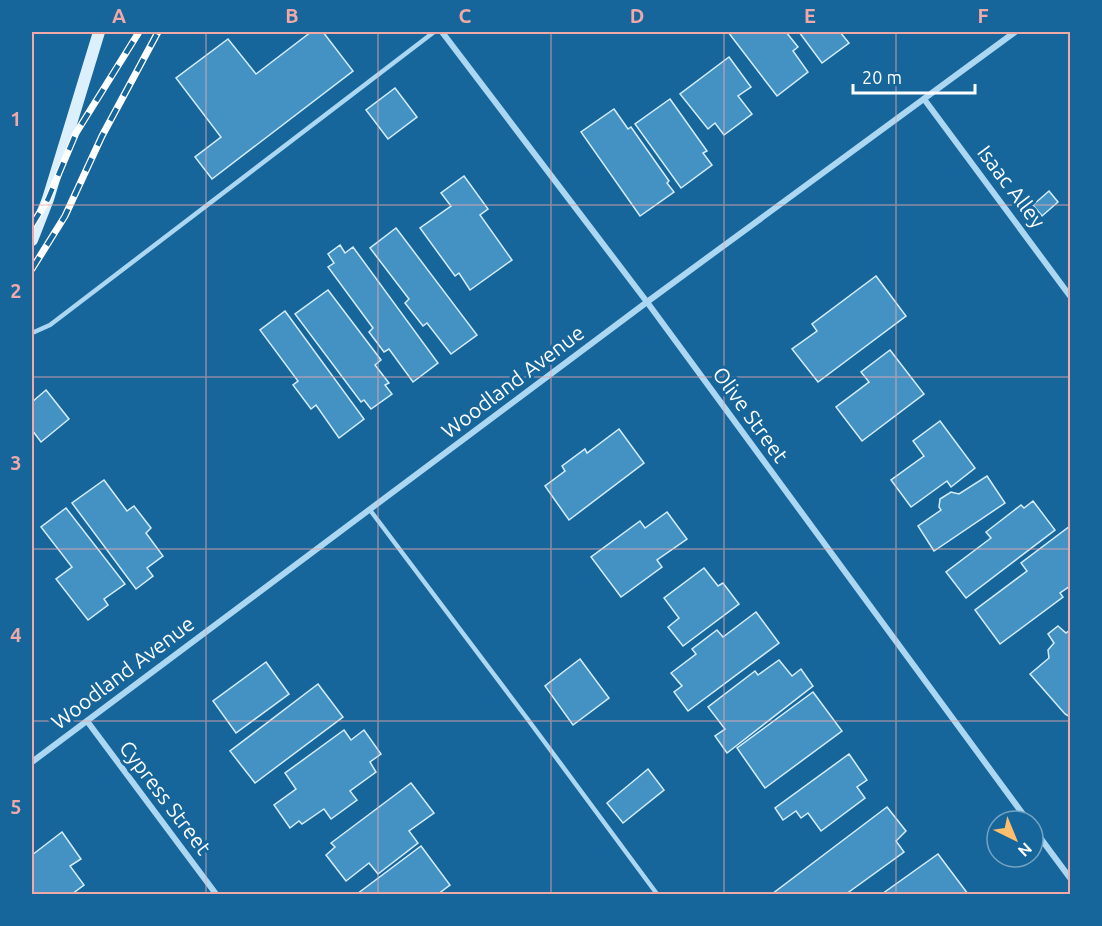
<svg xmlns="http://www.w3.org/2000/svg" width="1102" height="926" viewBox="0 0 1102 926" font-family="Ubuntu,sans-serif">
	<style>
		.building { fill: #4492c3; stroke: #d4edfc; stroke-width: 1.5 }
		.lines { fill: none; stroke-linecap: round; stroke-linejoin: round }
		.lane { stroke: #acd7f2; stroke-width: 4.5 }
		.street { stroke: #acd7f2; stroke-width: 6 }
		.secondary { stroke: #dbeffc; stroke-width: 12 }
		.rail-casing { stroke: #fff; stroke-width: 7 }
		.rail { stroke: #17669b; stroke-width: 4.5; stroke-dasharray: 14; stroke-linecap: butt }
		.grid { fill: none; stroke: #efa9a9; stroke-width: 1.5; stroke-opacity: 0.55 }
		.labels { text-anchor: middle; stroke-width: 6; stroke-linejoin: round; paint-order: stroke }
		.street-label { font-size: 21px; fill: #fff; stroke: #17669b }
		.neatline { fill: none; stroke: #efa9a9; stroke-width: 2 }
		.grid-label { font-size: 20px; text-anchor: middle; font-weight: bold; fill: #efa9a9 }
	</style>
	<rect width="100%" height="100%" fill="#17669b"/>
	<g class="building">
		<polygon points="311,32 323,32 353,71 212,179 195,157 221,137 176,78 228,39 256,74"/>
		<polygon points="728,32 786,32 798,47 793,51 808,72 777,96"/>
		<polygon points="799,32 840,32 849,43 822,63"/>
		<polygon points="729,57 751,87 738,96 752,114 724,135 715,123 708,129 680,94"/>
		<polygon points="395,88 417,117 388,139 366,110"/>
		<polygon points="670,99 707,151 703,153 712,165 681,188 635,124"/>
		<polygon points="614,109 628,129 631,127 669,181 667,183 674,192 640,216 581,132"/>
		<polygon points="464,176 488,209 480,215 512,260 470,290 459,273 455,276 420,228 451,206 441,193"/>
		<polygon points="1049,191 1058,202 1042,216 1033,205"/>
		<polygon points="396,228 477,335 451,354 427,323 423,326 405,303 409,299 370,248"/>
		<polygon points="340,245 345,253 353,247 438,363 413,382 389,349 384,352 369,332 373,328 328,267 334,263 328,254"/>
		<polygon points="876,276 906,316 818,382 792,349 817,331 812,324"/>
		<polygon points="328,290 381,360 375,365 389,383 385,385 392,394 371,409 364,400 361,402 295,314"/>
		<polygon points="285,311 364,419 339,438 316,405 311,409 293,385 298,381 260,330"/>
		<polygon points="890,350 924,394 862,441 836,407 869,382 861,372"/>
		<polygon points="46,390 69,419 41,442 32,430 32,402"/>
		<polygon points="940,421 975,468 951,487 947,481 911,507 891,480 924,456 913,441"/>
		<polygon points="619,429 644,463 569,520 545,486 565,471 562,466 585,449 587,453"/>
		<polygon points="987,476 1005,503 934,551 918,526 941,510 939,507 940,499 951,492 959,494"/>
		<polygon points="104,480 127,511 134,506 151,528 146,533 163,556 147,568 153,576 136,589 72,503"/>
		<polygon points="1033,501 1055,530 966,598 946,572 991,538 986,532 1021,505 1024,508"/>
		<polygon points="66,508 125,584 104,599 108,605 88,620 56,579 72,567 41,527"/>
		<polygon points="667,512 687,539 657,560 662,567 621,597 591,557 640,521 645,528"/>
		<polygon points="1070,526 1070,586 1060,593 1063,597 1000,644 975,610 1027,571 1021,563"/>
		<polygon points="704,568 718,586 723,583 739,604 683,646 668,627 679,618 664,598"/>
		<polygon points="756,612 779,643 688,711 674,692 682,686 671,673 696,654 692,649 717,630 723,637"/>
		<polygon points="1058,626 1066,633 1070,630 1070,717 1065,714 1030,674 1049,658 1048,650 1054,643 1048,634"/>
		<polygon points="580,659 609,698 573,725 545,686"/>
		<polygon points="779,660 792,676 801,669 813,686 727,753 715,736 725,729 708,707 755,671 758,675"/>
		<polygon points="266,662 289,694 236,733 213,701"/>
		<polygon points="318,684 343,717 255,783 230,751"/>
		<polygon points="813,692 842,731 765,788 737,748"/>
		<polygon points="344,730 351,740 364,730 381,754 370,762 376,772 350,791 357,800 331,819 324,809 302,824 299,821 290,828 274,805 296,789 285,773"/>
		<polygon points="849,754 867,780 857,787 865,798 821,831 808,813 801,818 796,811 783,820 775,808"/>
		<polygon points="648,769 664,790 623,823 607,803"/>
		<polygon points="411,783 434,813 409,831 418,843 378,874 369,863 346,881 326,855 335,847 331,843"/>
		<polygon points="887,807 906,831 896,841 904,852 846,894 772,894"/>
		<polygon points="62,832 81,859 70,866 84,885 72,894 32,894 32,855"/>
		<polygon points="421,846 450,885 438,894 357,894"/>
		<polygon points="938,854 968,894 882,894"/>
	</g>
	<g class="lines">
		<g class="lane">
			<polyline points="32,333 50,325 434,32"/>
			<polyline points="370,510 529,721 657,894"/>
		</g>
		<g class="street">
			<polyline points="442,32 647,302 1028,821"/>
			<polyline points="924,99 1070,296"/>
			<polyline points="87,721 216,894"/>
			<polyline points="32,762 647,302 1015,32"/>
			<polyline points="1033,828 1070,878"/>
		</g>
		<polyline class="secondary" points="32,240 48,199 99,32"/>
		<defs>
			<g id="rail">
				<polyline points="32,225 48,199 76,133 139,32"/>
				<polyline points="32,269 65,216 102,136 158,32"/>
			</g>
		</defs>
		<use href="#rail" class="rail-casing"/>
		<use href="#rail" class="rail"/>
	</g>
	<path class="grid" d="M206 32V894M378 32V894M551 32V894M724 32V894M896 32V894M32 205H1070M32 377H1070M32 549H1070M32 721H1070"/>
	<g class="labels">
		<g class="street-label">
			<text transform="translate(1011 187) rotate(53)" y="7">Isaac Alley</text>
			<text transform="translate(513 382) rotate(-37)" y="7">Woodland Avenue</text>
			<text transform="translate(750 415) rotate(54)" y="7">Olive Street</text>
			<text transform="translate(123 673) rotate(-37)" y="7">Woodland Avenue</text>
			<text transform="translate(165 798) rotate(53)" y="7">Cypress Street</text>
		</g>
	</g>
	<rect width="1102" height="926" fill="none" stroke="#17669b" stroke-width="66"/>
	<g transform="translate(1015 839) rotate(137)"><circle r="28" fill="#17669b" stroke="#74a3c3" stroke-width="1.5"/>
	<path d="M0-4.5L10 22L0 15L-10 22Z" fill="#ffbd6e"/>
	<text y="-9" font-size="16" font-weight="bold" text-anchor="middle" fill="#ffffff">N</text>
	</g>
	<path d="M853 84v9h122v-9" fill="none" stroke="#ffffff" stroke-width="3"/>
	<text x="862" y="84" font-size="18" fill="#ffffff" stroke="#17669b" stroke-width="4.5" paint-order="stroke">20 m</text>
	<rect x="33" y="33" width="1036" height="860" class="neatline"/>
	<g class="grid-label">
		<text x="119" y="23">A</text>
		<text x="292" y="23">B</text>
		<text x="465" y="23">C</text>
		<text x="637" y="23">D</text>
		<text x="810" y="23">E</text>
		<text x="983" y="23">F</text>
		<text x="16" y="126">1</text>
		<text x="16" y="298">2</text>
		<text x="16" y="470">3</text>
		<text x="16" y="642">4</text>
		<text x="16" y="814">5</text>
	</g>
</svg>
